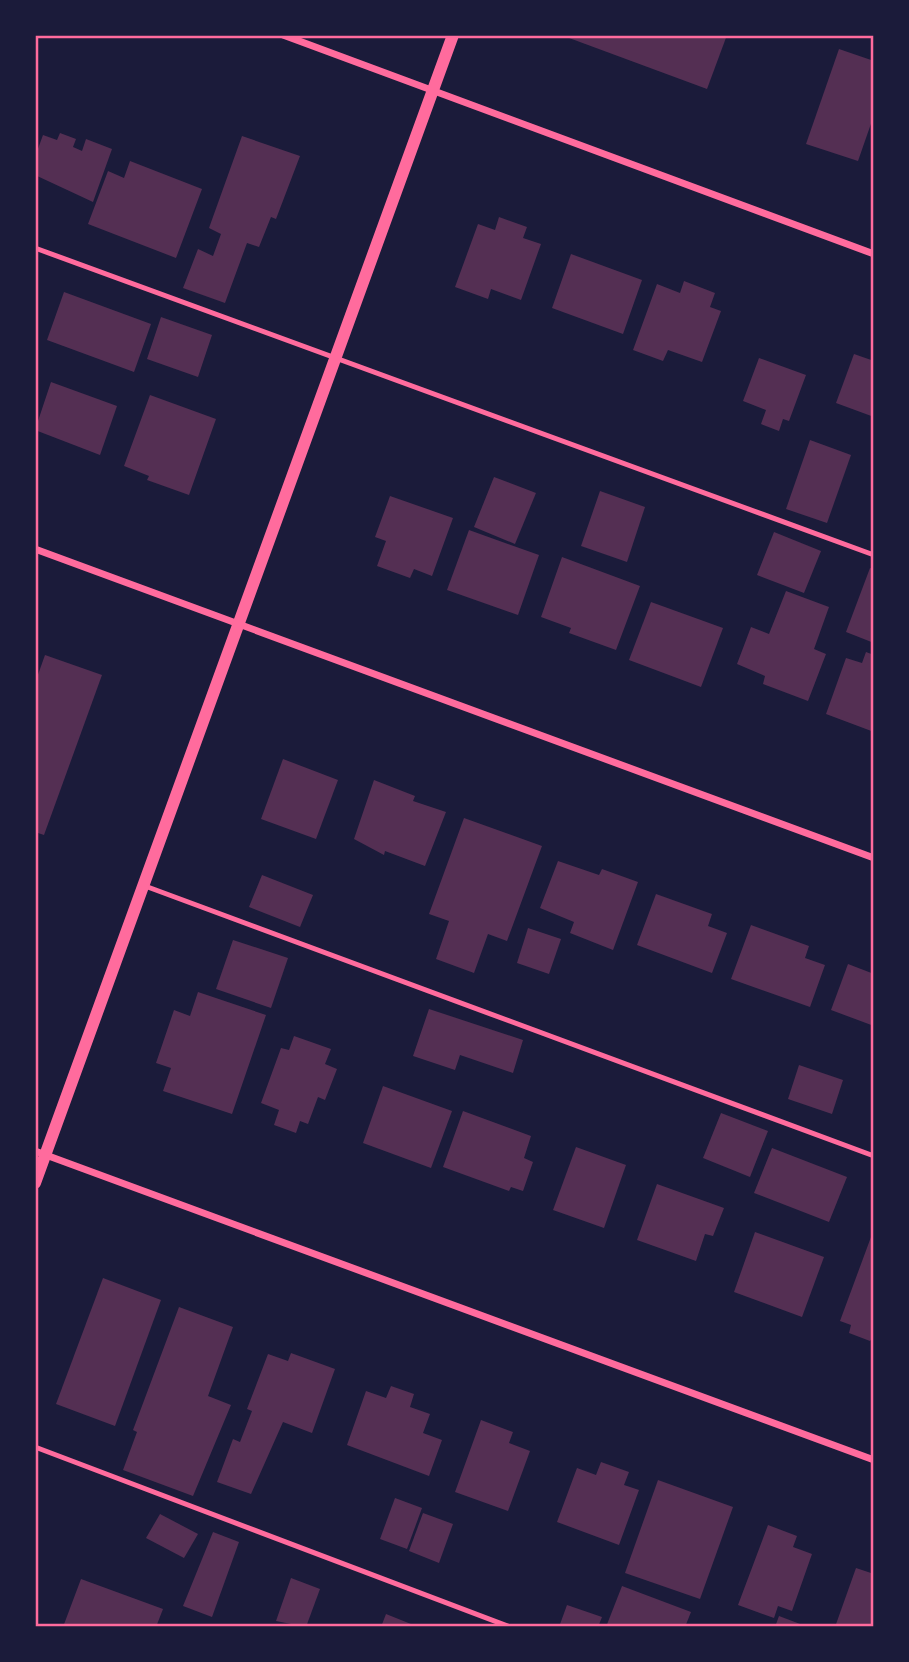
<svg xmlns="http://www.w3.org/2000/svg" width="909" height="1662" viewBox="0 0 909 1662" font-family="'Crimson Pro',serif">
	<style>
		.building { fill: #542f53 }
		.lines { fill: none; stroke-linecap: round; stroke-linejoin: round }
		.service { stroke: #ff6b9d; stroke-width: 5 }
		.minor { stroke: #ff6b9d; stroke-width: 7 }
		.tertiary { stroke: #ff6b9d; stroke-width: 12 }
		.neatline { fill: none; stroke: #ff6b9d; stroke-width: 2.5 }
	</style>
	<rect width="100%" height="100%" fill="#1b1b3a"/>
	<g class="building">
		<polygon points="561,35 727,35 707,89"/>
		<polygon points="839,49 874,61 874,115 858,161 806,144"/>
		<polygon points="60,133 76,139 73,147 82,151 86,139 112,149 93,202 35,175 35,157 43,135 57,140"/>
		<polygon points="242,136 300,156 276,219 271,217 259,247 247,243 225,303 183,288 198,249 213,256 221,234 209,228"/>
		<polygon points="130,161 202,189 176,258 88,224 108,171 124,178"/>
		<polygon points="499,217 527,227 523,238 541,244 521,300 491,289 488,299 455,287 478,224 495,230"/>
		<polygon points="571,254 642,280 623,334 552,308"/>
		<polygon points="684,281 715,293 710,307 721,311 702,362 668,350 663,361 633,350 657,284 680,293"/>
		<polygon points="64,292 151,324 134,372 47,340"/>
		<polygon points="161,317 212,335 198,377 147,359"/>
		<polygon points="854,354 874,361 874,417 836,403"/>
		<polygon points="759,358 806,375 789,421 783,419 779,431 761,424 766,410 743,401"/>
		<polygon points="51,382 117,406 100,455 35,430"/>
		<polygon points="150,395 216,419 189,495 147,480 149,476 124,466"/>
		<polygon points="810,440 851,455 827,523 786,509"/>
		<polygon points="494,477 536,493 515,544 474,527"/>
		<polygon points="600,491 645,507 627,562 581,546"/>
		<polygon points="390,496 453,518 432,576 414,569 410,578 377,566 386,541 375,537"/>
		<polygon points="469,530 539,555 518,615 447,590"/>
		<polygon points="774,532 821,551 804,593 757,575"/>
		<polygon points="562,557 640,586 616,650 569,633 571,628 541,617"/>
		<polygon points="870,568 874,569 874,643 846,632"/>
		<polygon points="786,591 829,607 814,649 826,654 808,701 763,684 765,676 737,664 751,627 769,634"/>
		<polygon points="651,602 723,628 701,687 629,660"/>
		<polygon points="866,652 874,655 874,732 826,714 846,658 862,663"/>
		<polygon points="45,655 102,675 44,835 35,832 35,683"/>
		<polygon points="283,759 338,780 316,839 261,819"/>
		<polygon points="374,780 415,796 413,801 446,812 425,866 385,851 384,855 354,839"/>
		<polygon points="464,818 542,846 507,941 488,934 474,973 436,959 449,921 429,914"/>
		<polygon points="558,861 599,875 602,869 638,882 613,950 570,933 574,922 540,908"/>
		<polygon points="262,875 313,895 300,927 249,907"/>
		<polygon points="656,894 712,914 708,926 727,933 712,973 637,945"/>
		<polygon points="751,925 809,946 805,958 825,965 810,1007 731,979"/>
		<polygon points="528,928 561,939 549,974 517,963"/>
		<polygon points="233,940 288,958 271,1008 216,989"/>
		<polygon points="848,964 874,974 874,1026 831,1010"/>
		<polygon points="198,992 266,1015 232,1114 163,1091 171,1068 156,1063 174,1010 190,1016"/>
		<polygon points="429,1009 523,1040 513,1073 460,1055 455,1070 413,1056"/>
		<polygon points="294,1036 331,1049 325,1064 337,1069 325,1100 318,1097 308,1124 300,1121 296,1133 274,1125 279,1110 261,1103 281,1048 289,1050"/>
		<polygon points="799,1065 843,1080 832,1114 788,1099"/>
		<polygon points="383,1086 452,1111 431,1168 363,1143"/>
		<polygon points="463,1111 531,1136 524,1158 533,1162 523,1191 511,1187 509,1191 443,1167"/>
		<polygon points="721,1113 768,1131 750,1177 703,1158"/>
		<polygon points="576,1147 626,1165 604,1228 553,1210"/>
		<polygon points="772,1148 847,1177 829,1222 754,1193"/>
		<polygon points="657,1184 724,1208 713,1236 705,1234 696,1261 637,1240"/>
		<polygon points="755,1232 824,1257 802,1317 734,1292"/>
		<polygon points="871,1237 874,1238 874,1336 870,1341 849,1333 851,1325 840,1321"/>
		<polygon points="103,1278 161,1300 115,1426 56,1404"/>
		<polygon points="179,1307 233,1327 208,1396 231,1405 193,1496 123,1470 137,1432 133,1430"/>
		<polygon points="291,1353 335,1369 312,1433 283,1422 251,1494 217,1482 233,1439 240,1442 252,1411 247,1409 268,1354 288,1361"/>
		<polygon points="391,1386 414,1394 410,1407 430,1414 423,1433 442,1440 429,1476 347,1445 366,1391 386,1398"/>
		<polygon points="481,1420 513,1432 509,1443 530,1451 508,1511 455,1492"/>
		<polygon points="601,1462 629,1472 624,1485 639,1490 619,1545 557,1522 577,1468 596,1475"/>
		<polygon points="658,1480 733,1507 700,1599 625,1573"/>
		<polygon points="395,1498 422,1508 407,1549 380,1539"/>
		<polygon points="423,1513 453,1524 439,1563 409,1551"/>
		<polygon points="160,1514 198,1534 184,1558 146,1538"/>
		<polygon points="768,1525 797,1536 793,1547 812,1554 792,1611 778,1606 774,1618 738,1605"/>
		<polygon points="213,1532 239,1542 212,1617 183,1606"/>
		<polygon points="856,1568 874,1574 874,1627 835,1627"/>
		<polygon points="291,1578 320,1589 306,1627 276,1621"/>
		<polygon points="81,1579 163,1609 156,1627 63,1627"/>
		<polygon points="622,1586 691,1612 685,1627 606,1627"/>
		<polygon points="567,1605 602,1617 598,1627 559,1627"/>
		<polygon points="386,1614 411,1624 410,1627 381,1627"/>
		<polygon points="779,1616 808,1627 775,1627"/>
	</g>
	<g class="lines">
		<g class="service">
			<polyline points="35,248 874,555"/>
			<polyline points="145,886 874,1156"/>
			<polyline points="35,1447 510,1627"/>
		</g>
		<g class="minor">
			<polyline points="283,35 874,254"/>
			<polyline points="35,549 874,858"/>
			<polyline points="35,1151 874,1460"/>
		</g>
		<polyline class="tertiary" points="35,1183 453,35"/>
	</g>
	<rect width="909" height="1662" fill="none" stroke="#1b1b3a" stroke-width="74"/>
	<rect x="37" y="37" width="835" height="1588" class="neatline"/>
</svg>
